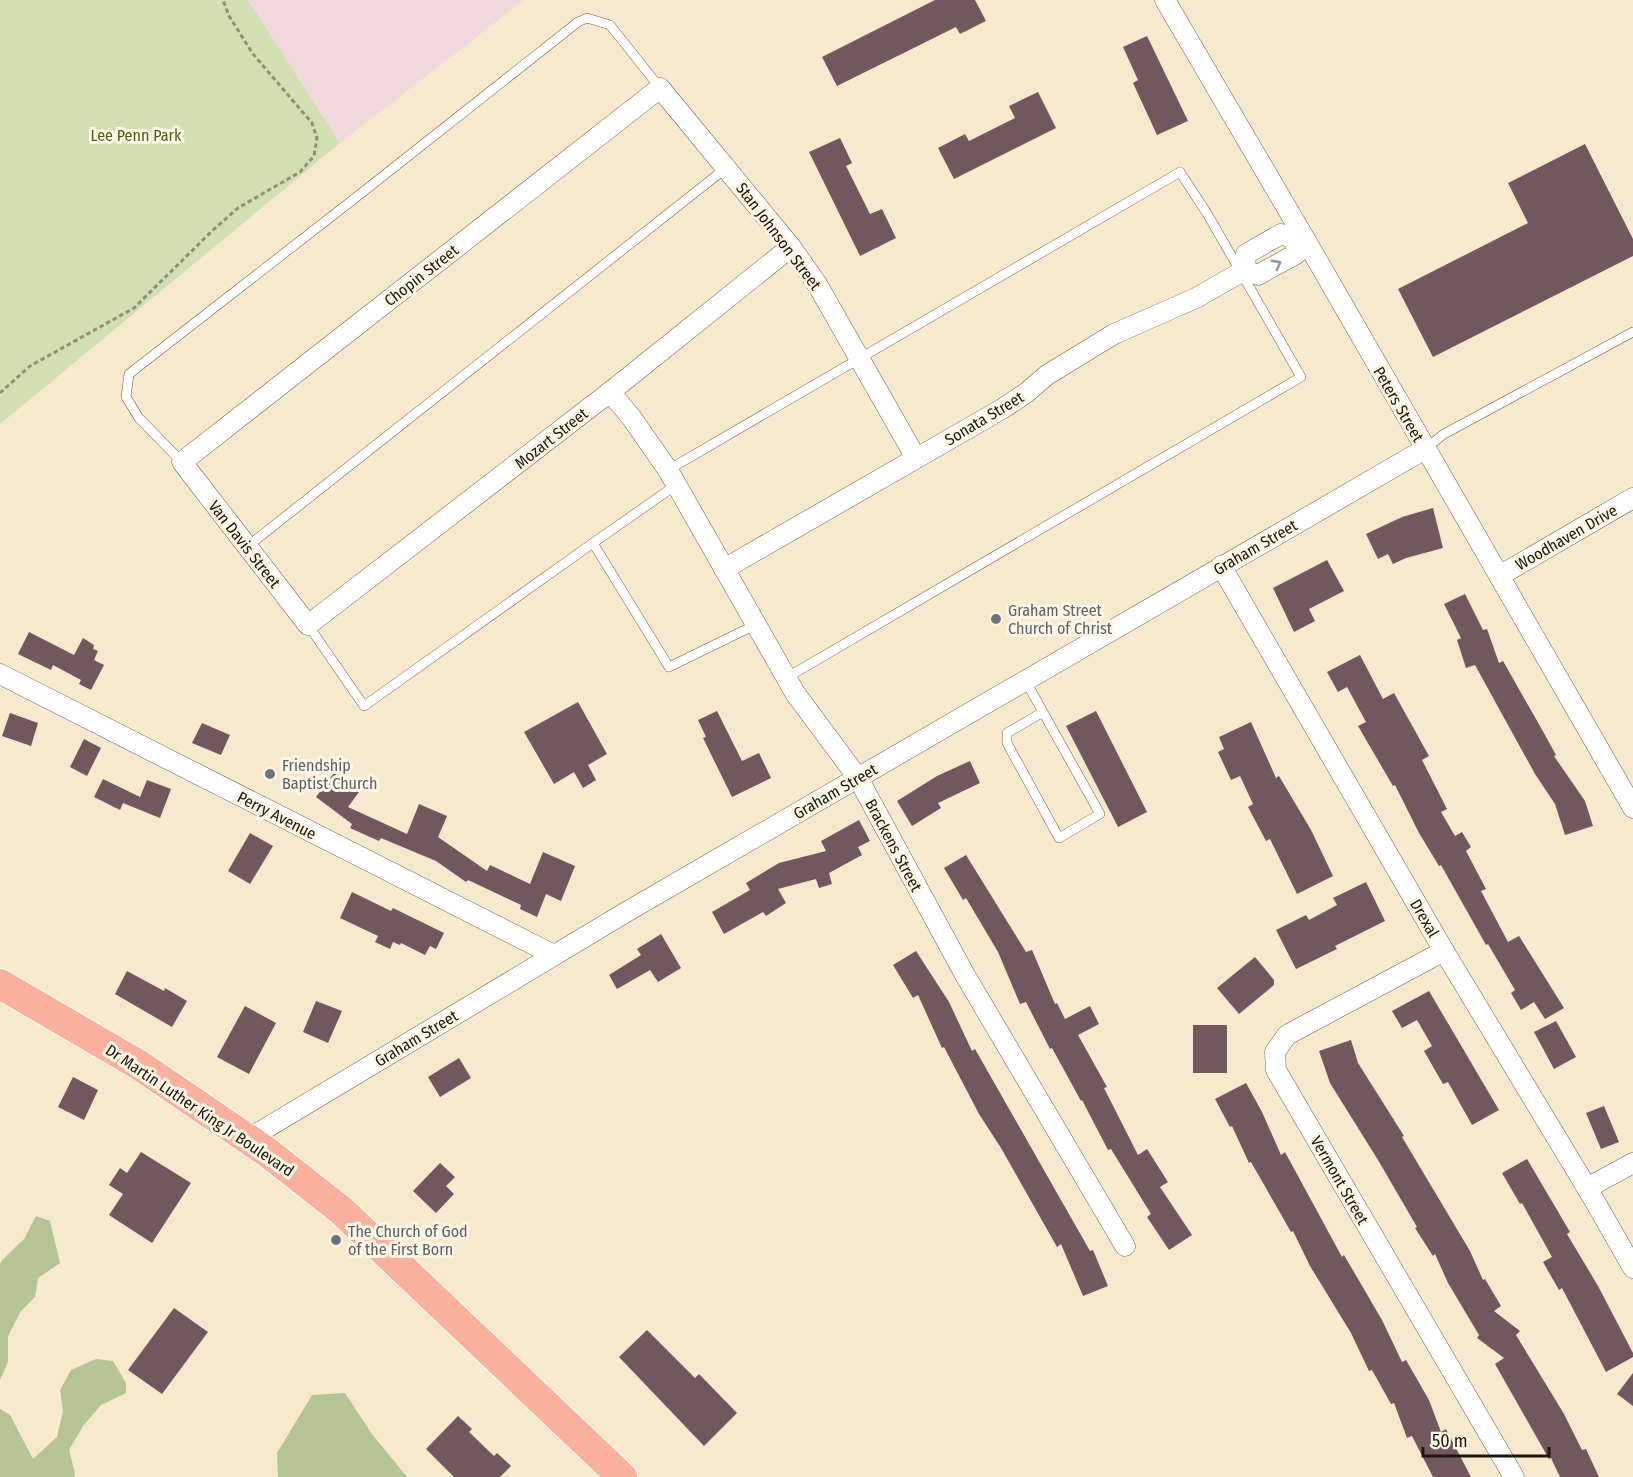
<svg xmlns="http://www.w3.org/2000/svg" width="1633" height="1477" viewBox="0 0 1633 1477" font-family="'Fira Sans Condensed',sans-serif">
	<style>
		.education { fill: #f3d9de }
		.green { fill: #d1dfb3 }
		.forest { fill: #b5c494 }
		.building { fill: #73575f }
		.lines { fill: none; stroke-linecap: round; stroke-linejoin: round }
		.service-casing { stroke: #6e624a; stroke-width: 10 }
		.minor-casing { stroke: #6e624a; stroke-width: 21 }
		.primary-casing { stroke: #fff; stroke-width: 32 }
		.path { stroke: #958c78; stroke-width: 3; stroke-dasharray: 4.5 3; stroke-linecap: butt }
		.service { stroke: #fff; stroke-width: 9 }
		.minor { stroke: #fff; stroke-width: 20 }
		.primary { stroke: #f9b19d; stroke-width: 30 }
		.oneway { stroke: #999792 }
		.worship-dot { fill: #6b7280; stroke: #fff7e6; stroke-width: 2 }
		.labels { text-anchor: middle; stroke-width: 6; stroke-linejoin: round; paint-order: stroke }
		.park-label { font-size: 16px; fill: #4e5f18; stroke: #fff7e6 }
		.street-label { font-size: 16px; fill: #1c170d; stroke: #fff7e6 }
		.worship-label { font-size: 16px; fill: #5b616d; stroke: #fff7e6; text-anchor: start }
	</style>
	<rect width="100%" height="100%" fill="#f6e9cd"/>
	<polygon class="education" points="248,0 524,0 340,143"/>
	<polygon class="green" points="0,0 248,0 340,143 0,424"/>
	<g class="forest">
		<polygon points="36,1216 50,1221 60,1263 38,1278 35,1297 21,1311 8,1336 8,1362 0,1380 0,1264 2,1260 24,1239"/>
		<polygon points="96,1359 113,1361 126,1383 126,1393 101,1405 83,1426 69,1450 75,1473 74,1477 0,1477 0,1409 10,1415 33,1459 57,1437 63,1411 60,1390 71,1370"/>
		<polygon points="345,1393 372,1434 407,1477 278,1477 277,1453 312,1395"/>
	</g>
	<g class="building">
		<polygon points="935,0 975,0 986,21 960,34 956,27 837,86 822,57"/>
		<polygon points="1147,36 1188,121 1157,135 1133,83 1138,80 1123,47"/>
		<polygon points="1038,92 1056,128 954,179 938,148 965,134 969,141 1015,118 1009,106"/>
		<polygon points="840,138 852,163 846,166 870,214 882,209 896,238 860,256 809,152"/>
		<polygon points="1585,144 1633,239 1633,256 1433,357 1398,289 1528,223 1508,183"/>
		<polygon points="1433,508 1443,548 1406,558 1393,564 1388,554 1378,559 1366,534 1402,517"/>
		<polygon points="1327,560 1344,591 1309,609 1315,621 1294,632 1273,588"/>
		<polygon points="1465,594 1483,630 1487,629 1499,663 1503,661 1540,726 1556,755 1554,756 1585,801 1593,826 1565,835 1555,804 1535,774 1475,665 1466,668 1457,640 1461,638 1444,604"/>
		<polygon points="29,632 74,655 83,638 94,645 93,649 98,651 94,660 104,665 91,690 79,684 81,680 53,665 51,670 18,654"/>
		<polygon points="1360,655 1383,699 1394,693 1429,756 1422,760 1447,809 1441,812 1455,836 1462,832 1471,847 1466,851 1486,889 1481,891 1508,942 1519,936 1564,1008 1545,1019 1534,1002 1521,1010 1511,993 1515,990 1488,944 1486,945 1441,865 1439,866 1419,833 1395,785 1393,786 1358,726 1366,722 1347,687 1338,692 1327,672"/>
		<polygon points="578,702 607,754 588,765 596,780 583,788 574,772 554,784 524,732"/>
		<polygon points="717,711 742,761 759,753 771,778 732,797 703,738 706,737 698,720"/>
		<polygon points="1096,711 1147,812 1118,827 1066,726"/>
		<polygon points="10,713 38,723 31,746 2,736"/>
		<polygon points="1251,722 1276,778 1279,776 1311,830 1333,876 1297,894 1270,839 1266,841 1248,807 1253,804 1240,776 1231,780 1218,752 1224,749 1219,737"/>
		<polygon points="202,723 230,735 221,755 192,743"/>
		<polygon points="84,739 101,748 87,776 70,767"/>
		<polygon points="970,761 980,783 938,803 941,808 912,826 897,801 937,776"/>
		<polygon points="334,773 359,792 348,807 407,834 419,804 447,816 438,837 487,871 490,865 530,884 543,852 575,866 561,901 546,894 537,917 520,909 521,905 468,880 466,882 436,861 381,838 379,841 350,828 352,824 316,797"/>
		<polygon points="103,779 140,797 147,780 171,789 160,818 123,803 120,810 94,797"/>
		<polygon points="859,820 870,841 858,847 862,855 829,873 832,884 819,888 816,879 778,889 786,903 766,916 763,912 724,934 712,912 750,890 746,883 779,863 826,851 821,841"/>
		<polygon points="250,833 273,846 250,884 228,871"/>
		<polygon points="966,855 1026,952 1032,950 1055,1004 1057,1003 1065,1019 1090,1006 1099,1024 1078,1035 1107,1087 1104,1088 1138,1155 1147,1149 1168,1182 1160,1187 1192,1235 1169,1250 1147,1217 1151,1214 1111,1149 1108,1150 1082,1100 1081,1101 1052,1048 1050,1049 1026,1002 1020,1004 998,952 966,898 963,900 944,868"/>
		<polygon points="1366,882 1385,921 1335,946 1337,949 1296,969 1276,930 1306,915 1309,920 1337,905 1333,898"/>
		<polygon points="352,892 391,911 393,908 444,933 436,949 430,946 425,955 401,943 400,945 393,942 390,949 375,942 378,936 340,918"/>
		<polygon points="661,934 681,968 658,982 650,970 617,989 609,975 641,955 637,949"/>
		<polygon points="916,951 949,1002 972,1051 975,1049 1090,1251 1093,1250 1108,1286 1083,1296 1061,1244 1057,1247 1001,1148 979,1114 944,1047 942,1048 918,995 913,998 893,965"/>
		<polygon points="1255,957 1274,980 1274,985 1239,1014 1217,988"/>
		<polygon points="127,971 164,991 165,988 187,1001 172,1027 115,994"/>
		<polygon points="1429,991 1499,1110 1472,1125 1448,1082 1443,1084 1424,1051 1432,1046 1417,1020 1402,1028 1392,1011"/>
		<polygon points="316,1001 342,1011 328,1043 303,1032"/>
		<polygon points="245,1006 276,1023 249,1074 217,1057"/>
		<polygon points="1556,1021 1576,1057 1554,1069 1534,1032"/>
		<rect x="1193" y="1025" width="34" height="48"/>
		<polygon points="1351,1040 1358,1063 1404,1136 1402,1137 1470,1251 1483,1280 1485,1279 1501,1306 1494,1311 1520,1331 1516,1335 1564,1414 1582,1450 1586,1449 1599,1477 1560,1477 1551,1458 1549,1459 1495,1364 1504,1358 1477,1338 1479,1335 1448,1283 1435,1254 1433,1256 1415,1228 1417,1227 1378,1160 1330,1083 1319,1051"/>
		<polygon points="459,1058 471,1078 440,1097 428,1077"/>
		<polygon points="73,1077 98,1090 84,1120 58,1107"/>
		<polygon points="1246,1083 1262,1112 1281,1155 1285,1152 1342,1257 1344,1255 1382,1320 1402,1362 1406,1360 1429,1400 1441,1432 1446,1429 1471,1477 1433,1477 1412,1436 1407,1438 1394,1403 1391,1404 1372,1370 1369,1371 1351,1333 1310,1266 1293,1231 1291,1232 1251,1162 1249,1163 1232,1126 1230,1127 1215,1099"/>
		<polygon points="1604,1106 1619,1142 1601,1149 1586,1113"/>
		<polygon points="141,1152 191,1183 152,1243 109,1215 123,1194 109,1185 120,1168 127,1173"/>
		<polygon points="1527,1159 1570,1232 1567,1234 1598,1286 1633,1353 1633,1357 1606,1372 1562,1288 1559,1290 1543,1262 1552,1257 1522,1203 1520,1204 1502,1173"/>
		<polygon points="440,1163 455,1177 446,1186 454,1194 436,1213 413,1191"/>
		<polygon points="174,1308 208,1332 162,1394 128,1370"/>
		<polygon points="647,1330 695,1378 699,1374 737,1413 704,1446 619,1357"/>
		<polygon points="1633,1373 1633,1406 1617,1394"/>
		<polygon points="458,1416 472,1429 469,1432 494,1456 497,1453 511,1466 500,1477 454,1477 426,1449"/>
	</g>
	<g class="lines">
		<defs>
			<g id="service">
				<polyline points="1425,449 1444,434 1633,332"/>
				<polyline points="182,462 139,418 126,397 129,374 359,195 578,22 587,18 610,25 660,88"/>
				<polyline points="668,470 1180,172 1208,215 1301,377 786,678"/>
				<polyline points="593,543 669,667 755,625"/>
				<polyline points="248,546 726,168"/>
				<polyline points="308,625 364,706 593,543 676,485"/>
				<polyline points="1025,680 1043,712 1007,733 1007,743 1059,838 1100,814 1043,712"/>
			</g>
			<g id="minor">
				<polyline points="1165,0 1305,239 1633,808"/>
				<polyline points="791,247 610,392 308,625 182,462 660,88 791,247 817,284 916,458"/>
				<polyline points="1245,270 1258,275 1296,254 1295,239"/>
				<polyline points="1245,270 1246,254 1281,234 1295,239"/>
				<polyline points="610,392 631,417 668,470 795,693 858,778 965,975 1125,1246"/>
				<polyline points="1221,566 1444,951 1593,1198 1633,1268"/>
				<polyline points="724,569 1002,409 1026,393 1047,375 1114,334 1196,298 1245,270"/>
				<polyline points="1499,576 1633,498"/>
				<polyline points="0,674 554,955"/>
				<polyline points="1444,951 1287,1035 1275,1052 1276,1070 1514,1477"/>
				<polyline points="248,1139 628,911 1425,449"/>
				<polyline points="1587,1188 1633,1163"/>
			</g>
			<polyline id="primary" points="0,984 139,1065 267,1152 342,1211 622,1477"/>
		</defs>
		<use href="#service" class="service-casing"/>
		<use href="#minor" class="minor-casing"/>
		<use href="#primary" class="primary-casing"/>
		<polyline class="path" points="0,393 30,366 134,308 212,231 238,208 300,172 314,156 317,138 312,123 253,54 229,16 223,0"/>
		<use href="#service" class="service"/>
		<use href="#minor" class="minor"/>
		<use href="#primary" class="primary"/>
	</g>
	<defs><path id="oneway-chevron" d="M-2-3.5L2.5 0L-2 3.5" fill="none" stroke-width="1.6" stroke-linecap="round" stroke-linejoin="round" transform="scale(1.5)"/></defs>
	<use class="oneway" href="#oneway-chevron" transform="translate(1277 264) rotate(-28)"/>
	<g class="worship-dot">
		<circle cx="996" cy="619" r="6"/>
		<circle cx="270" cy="774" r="6"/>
		<circle cx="336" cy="1240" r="6"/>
	</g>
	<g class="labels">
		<g class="park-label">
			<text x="136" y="141">Lee Penn Park</text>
		</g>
		<g class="street-label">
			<text transform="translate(779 236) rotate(53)" y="6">Stan Johnson Street</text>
			<text transform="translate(421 275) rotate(-38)" y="6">Chopin Street</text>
			<text transform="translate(1399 404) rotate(60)" y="6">Peters Street</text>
			<text transform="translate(984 418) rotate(-31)" y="6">Sonata Street</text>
			<text transform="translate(551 438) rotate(-38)" y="6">Mozart Street</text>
			<text transform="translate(1566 537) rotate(-30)" y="6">Woodhaven Drive</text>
			<text transform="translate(245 544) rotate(52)" y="6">Van Davis Street</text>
			<text transform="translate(1255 547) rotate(-30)" y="6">Graham Street</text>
			<text transform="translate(835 791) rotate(-30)" y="6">Graham Street</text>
			<text transform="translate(277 815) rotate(27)" y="6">Perry Avenue</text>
			<text transform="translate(894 845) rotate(62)" y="6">Brackens Street</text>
			<text transform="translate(1425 918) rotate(60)" y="6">Drexal</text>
			<text transform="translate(416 1038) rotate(-31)" y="6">Graham Street</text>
			<text transform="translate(200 1110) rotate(34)" y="6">Dr Martin Luther King Jr Boulevard</text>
			<text transform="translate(1340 1180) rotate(60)" y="6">Vermont Street</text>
		</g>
		<g class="worship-label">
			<text x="1008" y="616">Graham Street<tspan x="1008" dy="18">Church of Christ</tspan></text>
			<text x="282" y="771">Friendship<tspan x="282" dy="18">Baptist Church</tspan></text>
			<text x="348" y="1237">The Church of God<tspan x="348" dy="18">of the First Born</tspan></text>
		</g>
	</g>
	<path d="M1423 1447v9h126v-9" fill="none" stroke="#1c170d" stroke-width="3"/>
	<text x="1432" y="1447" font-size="18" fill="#1c170d" stroke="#fff7e6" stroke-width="4.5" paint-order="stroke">50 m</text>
</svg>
